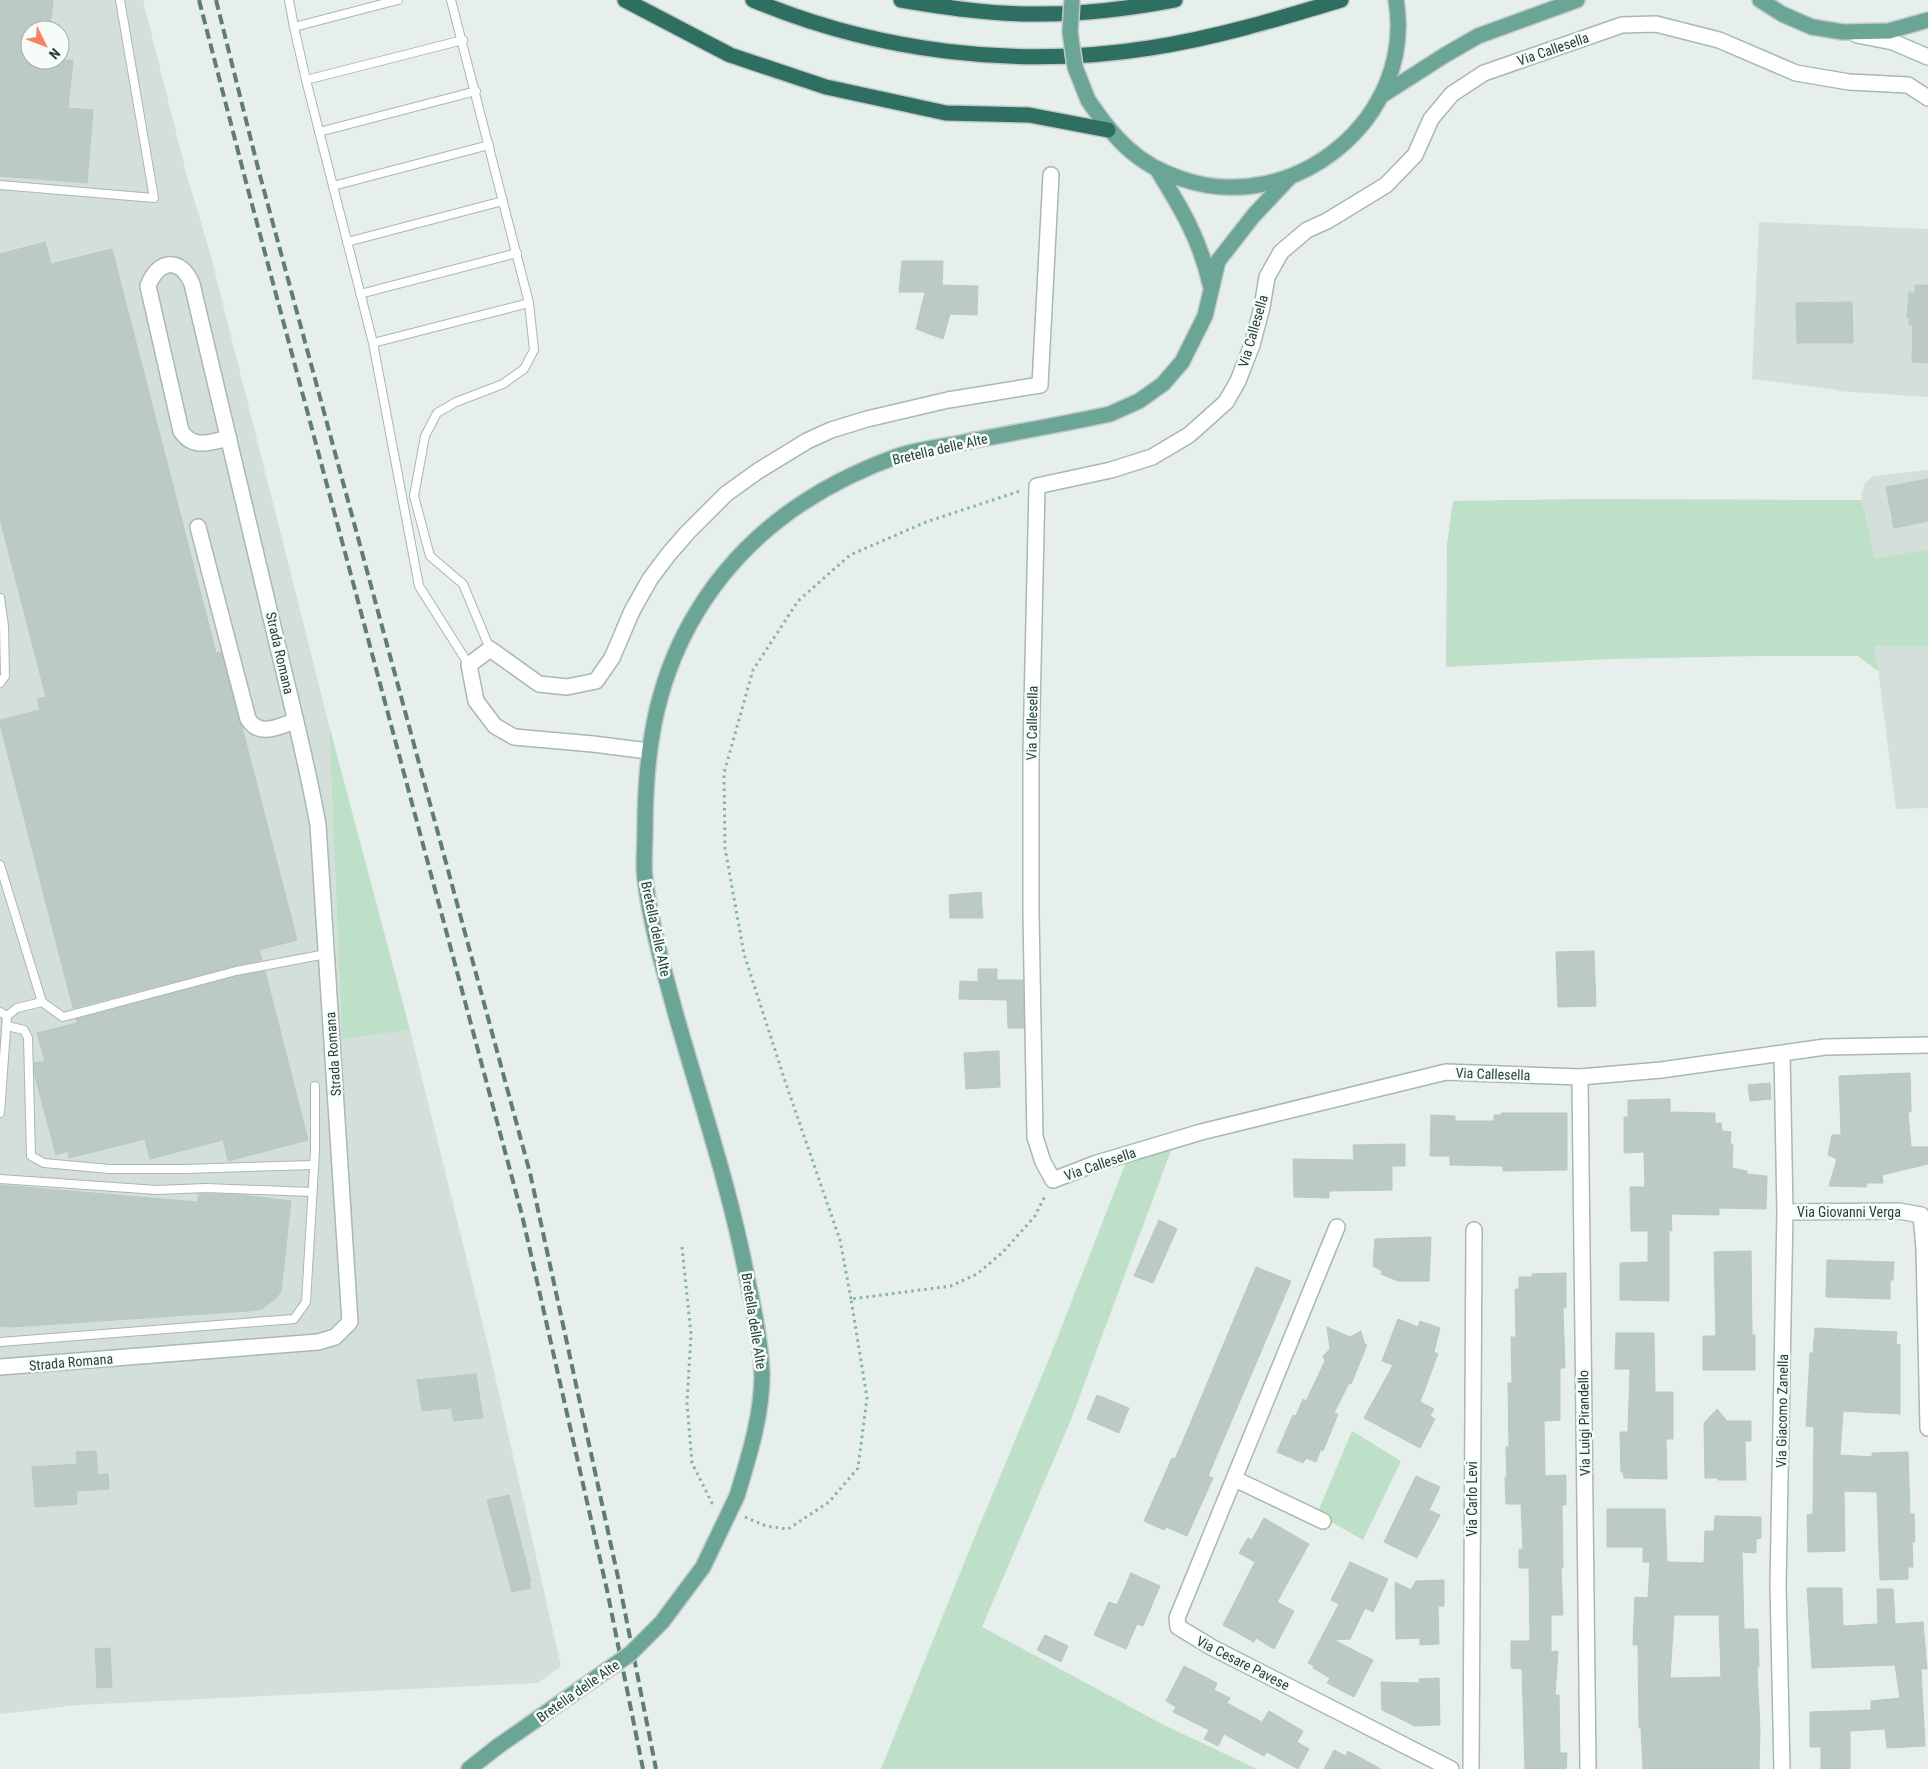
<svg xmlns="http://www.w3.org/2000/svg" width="1928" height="1769" viewBox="0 0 1928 1769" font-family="'Roboto Condensed',sans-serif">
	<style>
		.built { fill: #d4dfda; fill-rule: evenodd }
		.green { fill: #bfe0c8 }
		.building { fill: #bbcac4; stroke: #b8c9c2; fill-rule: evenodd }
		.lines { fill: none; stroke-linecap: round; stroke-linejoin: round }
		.service-casing { stroke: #a8b8b2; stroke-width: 10 }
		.minor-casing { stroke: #a8b8b2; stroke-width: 18 }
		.secondary-casing { stroke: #a4bbb3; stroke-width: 18 }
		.primary-casing { stroke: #c2cac8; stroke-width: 18 }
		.motorway-casing { stroke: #c2cac8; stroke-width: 18 }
		.path { stroke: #86b3a5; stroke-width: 3; stroke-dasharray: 2.5 4; stroke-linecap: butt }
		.service { stroke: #fff; stroke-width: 8 }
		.minor { stroke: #fff; stroke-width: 15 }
		.secondary { stroke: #fff; stroke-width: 15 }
		.primary { stroke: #6aa596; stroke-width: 15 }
		.motorway { stroke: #2f6f62; stroke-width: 15 }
		.rail { stroke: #5f7d75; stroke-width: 4; stroke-dasharray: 10 5; stroke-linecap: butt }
		.primary-bridge-casing { stroke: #c2cac8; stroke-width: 18; stroke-linecap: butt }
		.primary-bridge { stroke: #6aa596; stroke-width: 15 }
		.labels { text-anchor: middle; stroke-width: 5; stroke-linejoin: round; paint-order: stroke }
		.street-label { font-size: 14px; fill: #24423a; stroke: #f7fbf9 }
	</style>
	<rect width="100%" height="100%" fill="#e6efeb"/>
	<g class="built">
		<path d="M0 0H143L187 176 210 253 329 725 342 1038 410 1030 486 1337 561 1666 538 1683 79 1705 0 1714ZM30 30H60V60H30Z"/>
		<polygon points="1759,222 1928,229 1928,397 1838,391 1839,390 1752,379"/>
		<polygon points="1928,470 1928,549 1875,558 1861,494 1865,483 1873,476"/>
		<polygon points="1875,646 1928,646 1928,808 1896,809"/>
	</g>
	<g class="green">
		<polygon points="1582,499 1862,500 1875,558 1928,549 1928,646 1875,646 1878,671 1858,656 1758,656 1611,659 1446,667 1447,544 1453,501"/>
		<polygon points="329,725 410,1030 342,1039"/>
		<polygon points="1172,1148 1070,1422 982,1627 1162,1724 1257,1769 881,1769 971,1546 1051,1354 1126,1162"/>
		<polygon points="1352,1431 1401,1461 1363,1540 1317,1514"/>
	</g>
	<g class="building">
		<polygon points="0,0 53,0 50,30 30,30 30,60 73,60 68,108 93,110 87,183 0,176"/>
		<polygon points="45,242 51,264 112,249 216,653 221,652 239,721 242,727 297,940 259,950 262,960 235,966 73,1008 0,724 0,720 40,710 37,699 46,697 0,519 0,254"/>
		<polygon points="902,261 943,261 942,285 978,286 977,315 950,314 943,339 916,329 925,292 899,292"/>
		<polygon points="1915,285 1928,285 1928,363 1912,362 1913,325 1909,324 1909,317 1907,317 1909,293 1915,293"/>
		<polygon points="1852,302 1853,343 1797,343 1796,303"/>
		<polygon points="1928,479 1928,521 1894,528 1886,487"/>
		<polygon points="981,892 983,918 950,918 949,895"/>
		<polygon points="1594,951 1596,1006 1558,1007 1556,952"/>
		<polygon points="978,969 997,969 997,980 1023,980 1024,1028 1008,1028 1007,1000 959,999 960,981 978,982"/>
		<polygon points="265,971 308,1140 228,1161 223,1140 150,1159 145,1139 69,1158 68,1151 56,1155 35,1076 34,1063 45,1061 37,1033 77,1023 76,1019 237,976"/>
		<polygon points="999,1051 1000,1087 966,1089 964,1053"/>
		<polygon points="1910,1073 1911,1112 1908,1112 1911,1147 1928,1147 1928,1164 1882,1175 1883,1183 1867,1183 1866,1187 1829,1186 1837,1159 1828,1155 1832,1135 1841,1135 1839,1076"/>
		<polygon points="1770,1083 1771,1099 1750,1101 1748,1085"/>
		<polygon points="1670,1099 1670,1112 1715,1113 1715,1123 1721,1123 1722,1131 1731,1132 1730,1144 1733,1144 1732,1168 1747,1171 1747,1174 1767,1176 1766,1209 1719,1208 1719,1215 1671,1214 1672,1231 1669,1230 1669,1301 1620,1300 1620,1263 1648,1262 1648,1231 1631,1231 1630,1187 1645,1187 1644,1152 1624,1153 1624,1117 1628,1117 1628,1100"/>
		<polygon points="1501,1113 1567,1113 1567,1170 1503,1171 1503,1166 1450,1165 1450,1156 1430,1156 1431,1115 1455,1116 1455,1121 1494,1121 1494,1115 1501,1115"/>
		<polygon points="1405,1144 1405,1166 1392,1166 1392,1190 1329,1191 1329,1198 1294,1197 1293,1159 1354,1160 1353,1145"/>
		<polygon points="0,1185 198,1202 198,1194 206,1194 241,1195 291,1201 281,1292 275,1299 262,1309 248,1311 11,1327 0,1326"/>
		<polygon points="1159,1220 1177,1229 1153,1283 1134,1276"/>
		<polygon points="1431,1237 1429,1281 1398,1281 1381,1274 1382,1271 1373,1266 1375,1239"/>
		<polygon points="1751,1251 1752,1335 1755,1335 1755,1370 1703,1370 1703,1336 1716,1336 1714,1252"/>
		<polygon points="1827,1260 1894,1262 1893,1280 1890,1280 1890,1299 1826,1297"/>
		<polygon points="1256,1267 1291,1281 1208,1476 1213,1478 1187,1536 1166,1527 1164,1530 1144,1521 1172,1458 1175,1459 1188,1429"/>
		<polygon points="1566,1273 1566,1308 1563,1308 1565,1368 1560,1368 1560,1420 1544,1421 1545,1476 1566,1475 1566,1505 1562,1505 1563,1568 1561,1568 1563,1615 1551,1615 1551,1652 1558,1651 1555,1695 1559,1695 1560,1753 1567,1753 1566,1769 1525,1769 1522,1669 1511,1668 1511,1641 1530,1641 1529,1568 1519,1568 1519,1549 1523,1550 1521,1504 1506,1504 1505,1477 1507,1477 1506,1447 1509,1447 1508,1383 1512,1383 1511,1337 1516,1337 1515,1289 1519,1289 1519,1277 1532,1277 1532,1274"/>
		<polygon points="1398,1319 1418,1327 1420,1321 1440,1328 1434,1352 1438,1354 1420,1402 1434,1409 1430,1416 1435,1419 1420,1448 1364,1418 1393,1365 1382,1361"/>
		<polygon points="1327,1327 1350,1337 1361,1331 1364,1343 1367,1345 1351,1384 1349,1383 1334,1413 1338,1414 1323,1451 1321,1449 1316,1462 1306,1458 1303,1463 1277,1452 1293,1415 1296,1416 1303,1399 1306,1401 1325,1361 1323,1356 1330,1349"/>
		<polygon points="1815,1328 1897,1332 1896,1344 1900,1345 1900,1414 1843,1411 1840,1455 1872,1457 1872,1453 1908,1452 1910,1514 1914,1514 1915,1542 1912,1542 1913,1567 1908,1567 1908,1579 1880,1580 1877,1492 1844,1491 1845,1551 1808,1552 1807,1515 1813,1514 1814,1427 1806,1426 1810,1353 1813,1353"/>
		<polygon points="1616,1333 1654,1333 1655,1392 1673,1392 1673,1439 1666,1439 1667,1479 1624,1478 1623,1472 1621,1472 1620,1432 1628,1432 1630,1369 1615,1369"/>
		<polygon points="476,1374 483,1418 454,1421 451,1408 422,1411 417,1380"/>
		<polygon points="1097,1395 1129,1408 1119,1433 1087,1419"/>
		<polygon points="1717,1409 1727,1421 1751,1421 1751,1441 1745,1441 1746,1480 1718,1480 1718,1478 1705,1478 1704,1423"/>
		<polygon points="96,1451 98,1475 108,1474 109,1489 76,1491 77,1504 35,1507 32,1467 77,1464 76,1452"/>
		<polygon points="1416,1476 1440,1487 1429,1510 1440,1515 1417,1558 1384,1542"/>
		<polygon points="509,1495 531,1582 529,1582 531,1588 512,1592 487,1500"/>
		<path d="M1607 1509H1665L1667 1562 1704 1563 1705 1531H1714L1715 1516 1761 1517V1538L1756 1539V1553L1742 1552 1744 1629H1758L1759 1667H1757L1760 1731 1759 1769H1643L1641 1728H1639L1638 1645H1633L1635 1597 1648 1598 1650 1562H1643V1547H1607ZM1674 1615H1719L1721 1677 1670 1678Z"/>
		<polygon points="1264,1518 1309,1544 1277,1602 1294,1611 1274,1649 1256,1638 1254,1642 1223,1625 1255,1562 1239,1553 1248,1538 1252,1540"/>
		<polygon points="1350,1562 1388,1579 1373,1612 1365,1608 1350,1639 1334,1640 1373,1660 1354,1697 1327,1683 1330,1678 1313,1668 1314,1666 1308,1663 1339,1604 1331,1600"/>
		<polygon points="1131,1573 1160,1586 1143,1626 1137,1624 1126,1649 1094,1635 1109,1602 1117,1605"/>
		<polygon points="1444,1580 1444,1606 1438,1606 1439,1644 1420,1645 1420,1638 1396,1639 1395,1582 1411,1590 1416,1581"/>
		<polygon points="1807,1588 1842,1588 1843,1626 1878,1624 1877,1589 1893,1589 1895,1624 1923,1622 1927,1669 1921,1669 1925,1746 1887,1748 1885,1729 1850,1731 1850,1769 1821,1769 1821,1747 1810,1747 1810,1712 1871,1710 1871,1701 1900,1698 1895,1665 1812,1668"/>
		<polygon points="1045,1635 1068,1646 1061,1662 1037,1650"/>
		<polygon points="110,1648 112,1687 97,1688 95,1649"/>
		<polygon points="1184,1666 1217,1683 1214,1690 1230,1698 1227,1703 1262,1722 1269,1711 1303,1731 1297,1742 1309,1749 1298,1769 1267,1752 1264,1756 1224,1734 1218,1746 1204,1739 1209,1730 1173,1712 1176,1707 1166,1701"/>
		<polygon points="1439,1678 1440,1725 1415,1726 1382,1710 1381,1682 1420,1683 1419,1679"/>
		<polygon points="1334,1750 1346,1756 1348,1751 1381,1769 1324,1769"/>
	</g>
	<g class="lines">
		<defs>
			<g id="service">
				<polyline points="289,0 294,27 306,80 373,343 419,586 469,665"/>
				<polyline points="451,0 529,303 534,350 524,369 503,384 456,402 437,413 425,436 414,496 430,556 463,584 490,649"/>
				<polyline points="294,27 398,0"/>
				<polyline points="306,80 463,40"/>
				<polyline points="319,132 476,91"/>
				<polyline points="0,185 154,198 120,0"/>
				<polyline points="333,186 489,145"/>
				<polyline points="347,242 503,201"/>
				<polyline points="360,294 517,253"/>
				<polyline points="373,343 529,303"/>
				<polyline points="0,598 4,626 5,676 0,683"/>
				<polyline points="0,865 42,1002 63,1017 236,971 326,954"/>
				<polyline points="0,1012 7,1016 0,1113"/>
				<polyline points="7,1016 17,1008 42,1002"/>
				<polyline points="7,1026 24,1030 28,1038 31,1156 44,1163 109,1169 184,1169 313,1165"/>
				<polyline points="0,1179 157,1190 206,1188 311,1192"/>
				<polyline points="0,1342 294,1319 306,1302 315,1151 315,1086"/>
			</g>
			<g id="minor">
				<polyline points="1928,98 1908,85 1849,82 1796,73 1719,40 1656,24 1622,25 1484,73 1452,94 1431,119 1415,155 1386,185 1327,221 1307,230 1281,252 1267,277 1262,307 1252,345 1238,381 1226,402 1189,435 1152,457 1111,470 1037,486 1031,754 1031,914 1035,1137 1043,1162 1053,1180 1097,1163 1201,1132 1446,1072 1580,1077 1661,1070 1825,1047 1928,1045"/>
				<path d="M198 527 248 719C260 738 279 726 295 721"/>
				<polyline points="648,751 593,744 514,737 495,726 476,701 469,665 490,649 539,684 567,687 596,681 612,658 632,611 650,579 668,555 687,533 726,494 758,471 807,441 831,430 867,419 948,400 1040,385 1051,175"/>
				<polyline points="1782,1054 1785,1212 1778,1585 1782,1769"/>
				<polyline points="1580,1077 1588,1769"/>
				<polyline points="1785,1212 1899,1211 1921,1215 1924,1248 1928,1428"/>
				<polyline points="1337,1227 1177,1618 1178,1627 1213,1648 1451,1769"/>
				<path d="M0 1367 318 1342 335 1337 350 1322 318 825C306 757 288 690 272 622 246 510 219 397 192 284 181 257 158 259 148 286L181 431C193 450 210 442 229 438"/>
				<polyline points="1235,1479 1323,1521"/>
				<polyline points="1471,1769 1474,1230"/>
			</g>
			<polyline id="secondary" points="1857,35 1893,42 1928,57"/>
			<g id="primary">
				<polyline points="1760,0 1782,14 1812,27 1843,32 1889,31 1928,20"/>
				<polyline points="1381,96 1445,55 1478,36 1577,0"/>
				<path d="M1088 100C1113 137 1137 165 1182 179 1294 217 1416 118 1396 0"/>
				<path d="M1157 169C1181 208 1200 239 1210 284"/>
				<path d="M737 1496C749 1456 762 1416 762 1374 761 1342 754 1309 747 1278 730 1188 701 1103 676 1015 664 971 651 926 645 879 643 864 645 847 645 831 645 756 654 688 691 622 737 540 811 487 898 456 918 449 940 447 960 443 1010 433 1060 425 1110 414L1139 401 1163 384 1182 362 1205 316 1218 261 1254 215 1289 178"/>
				<polyline points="469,1769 497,1747"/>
			</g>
			<g id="motorway">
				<polyline points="625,0 730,55 826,87 946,113 1029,115 1108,130"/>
				<path d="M753 0C877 52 1017 69 1150 48 1215 38 1278 19 1341 0"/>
				<path d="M901 0C944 7 987 14 1030 14 1078 15 1128 9 1175 0"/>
			</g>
		</defs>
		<use href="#service" class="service-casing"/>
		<use href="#minor" class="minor-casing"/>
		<use href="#secondary" class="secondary-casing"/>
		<use href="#primary" class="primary-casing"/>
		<use href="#motorway" class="motorway-casing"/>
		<g class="path">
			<polyline points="682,1247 691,1334 687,1403 692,1463 712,1503 714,1504"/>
			<polyline points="851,1299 840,1240 786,1084 744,954 725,848 724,773 753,670 798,601 850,555 926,522 1020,491"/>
			<polyline points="745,1517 766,1526 788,1529 829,1502 858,1468 867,1398 851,1299 951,1286 977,1274 1003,1252 1035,1216 1046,1194"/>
		</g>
		<use href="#service" class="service"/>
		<use href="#minor" class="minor"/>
		<use href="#secondary" class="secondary"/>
		<use href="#primary" class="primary"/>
		<use href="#motorway" class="motorway"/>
		<g class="rail">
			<polyline points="199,0 246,182 522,1215 607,1590 643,1769"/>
			<polyline points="216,0 259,172 530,1173 619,1582 656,1769"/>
		</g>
		<defs>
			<g id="primary-bridge">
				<polyline points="1072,0 1070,32 1075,67 1088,100"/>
				<polyline points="497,1747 630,1654 662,1622 703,1567 737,1496"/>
			</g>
		</defs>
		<use href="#primary-bridge" class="primary-bridge-casing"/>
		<use href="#primary-bridge" class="primary-bridge"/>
	</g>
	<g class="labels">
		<g class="street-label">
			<text transform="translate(1553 49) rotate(-19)" y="5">Via Callesella</text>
			<text transform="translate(1253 331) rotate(-74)" y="5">Via Callesella</text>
			<text transform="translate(940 449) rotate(-13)" y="5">Bretella delle Alte</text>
			<text transform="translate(280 653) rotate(77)" y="5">Strada Romana</text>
			<text transform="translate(1032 723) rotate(-89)" y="5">Via Callesella</text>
			<text transform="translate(656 929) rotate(78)" y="5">Bretella delle Alte</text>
			<text transform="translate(333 1054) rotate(-94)" y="5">Strada Romana</text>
			<text transform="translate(1493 1074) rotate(2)" y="5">Via Callesella</text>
			<text transform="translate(1100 1164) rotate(-19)" y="5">Via Callesella</text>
			<text x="1849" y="1217">Via Giovanni Verga</text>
			<text transform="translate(754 1321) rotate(81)" y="5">Bretella delle Alte</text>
			<text transform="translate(71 1362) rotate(-5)" y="5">Strada Romana</text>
			<text transform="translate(1782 1411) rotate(-89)" y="5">Via Giacomo Zanella</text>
			<text transform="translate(1584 1423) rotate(-91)" y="5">Via Luigi Pirandello</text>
			<text transform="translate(1472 1499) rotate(-90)" y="5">Via Carlo Levi</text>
			<text transform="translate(1243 1663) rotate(27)" y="5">Via Cesare Pavese</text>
			<text transform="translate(578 1691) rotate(-35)" y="5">Bretella delle Alte</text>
		</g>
	</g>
	<g transform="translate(45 45) rotate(132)"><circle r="24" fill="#f7fbf9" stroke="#a3b1ad"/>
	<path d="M0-4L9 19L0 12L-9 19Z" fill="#f4845f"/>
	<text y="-8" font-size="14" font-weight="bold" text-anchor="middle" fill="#24423a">N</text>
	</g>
</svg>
